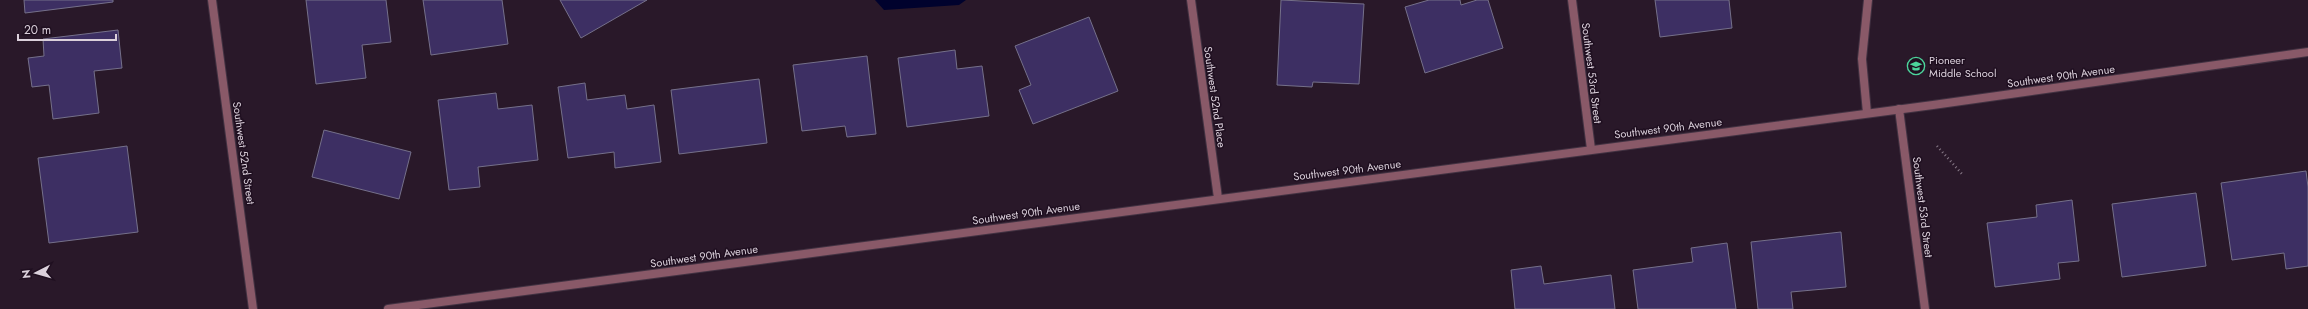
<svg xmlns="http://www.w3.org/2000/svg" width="2308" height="309" viewBox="0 0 2308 309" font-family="Jost,sans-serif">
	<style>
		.water { fill: #00022d }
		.building { fill: #3d2f63; stroke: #75708a }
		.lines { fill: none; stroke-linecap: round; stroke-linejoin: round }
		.service-casing { stroke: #423242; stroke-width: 10 }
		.minor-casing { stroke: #423242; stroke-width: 10 }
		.tertiary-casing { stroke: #423242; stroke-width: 10 }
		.path { stroke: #897b89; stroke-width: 2.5; stroke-dasharray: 1 3; stroke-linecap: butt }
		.service { stroke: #895968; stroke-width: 8 }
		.minor { stroke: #895968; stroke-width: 8 }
		.tertiary { stroke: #895968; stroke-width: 8 }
		.labels { text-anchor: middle; stroke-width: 3; stroke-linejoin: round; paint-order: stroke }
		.poi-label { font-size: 11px; fill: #dbd0db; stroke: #1f0f20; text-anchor: start }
		.street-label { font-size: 11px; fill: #dbd0db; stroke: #1f0f20 }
	</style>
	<rect width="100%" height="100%" fill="#291829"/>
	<polygon class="water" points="875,0 966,0 959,5 884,10"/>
	<g class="building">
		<polygon points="24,0 113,0 113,2 25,13"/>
		<polygon points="306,0 386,0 391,42 362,45 366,78 316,84"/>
		<polygon points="423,0 502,0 508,44 431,55"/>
		<polygon points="560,0 647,0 581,38"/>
		<polygon points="1281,0 1364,4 1359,84 1313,82 1312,87 1277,85"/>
		<polygon points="1429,0 1460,0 1461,5 1477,0 1488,0 1503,48 1425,73 1405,7"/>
		<polygon points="1655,0 1729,0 1732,28 1660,37"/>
		<polygon points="1089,17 1118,91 1033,124 1019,90 1031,85 1015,46"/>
		<polygon points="118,30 122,68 94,71 99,113 53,119 49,85 32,87 28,58 44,56 43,39"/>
		<polygon points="955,50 957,69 982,66 989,116 907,127 898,58"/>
		<polygon points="867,56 876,134 847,137 845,126 802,131 793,65"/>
		<polygon points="759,79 767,143 679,154 671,90"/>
		<polygon points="585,83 587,100 625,95 627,109 654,105 661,162 615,168 614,152 568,158 558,87"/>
		<polygon points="496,93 498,109 532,105 538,160 478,167 480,187 449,190 438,100"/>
		<polygon points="324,130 411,152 399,199 312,177"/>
		<polygon points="127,146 138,232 49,243 38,158"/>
		<polygon points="2306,171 2308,187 2308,266 2286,269 2284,253 2232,260 2221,183"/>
		<polygon points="2196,193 2206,266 2122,277 2112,204"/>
		<polygon points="2072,200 2079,261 2058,263 2060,279 1995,287 1987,223 2037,217 2036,205"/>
		<polygon points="1841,232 1846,287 1791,292 1793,309 1758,309 1751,242"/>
		<polygon points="1727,243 1736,309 1638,309 1633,270 1693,262 1691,248"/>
		<polygon points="1541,266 1544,284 1611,275 1615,309 1515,309 1511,270"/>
	</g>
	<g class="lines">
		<defs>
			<polyline id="service" points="1867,113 1862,59 1868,0"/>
			<g id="minor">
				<polyline points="212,0 253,309"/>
				<polyline points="1191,0 1218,198"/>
				<polyline points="1572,0 1591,149"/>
				<polyline points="1899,109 1925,309"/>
			</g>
			<polyline id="tertiary" points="388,309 1933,105 2308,52"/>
		</defs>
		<use href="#service" class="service-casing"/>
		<use href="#minor" class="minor-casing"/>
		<use href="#tertiary" class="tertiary-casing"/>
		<polyline class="path" points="1937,146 1962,174"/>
		<use href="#service" class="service"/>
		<use href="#minor" class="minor"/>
		<use href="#tertiary" class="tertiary"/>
	</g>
	<defs>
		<symbol id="school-ring" viewBox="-11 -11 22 22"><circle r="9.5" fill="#1f0f20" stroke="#4cd49b" stroke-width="1.5"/><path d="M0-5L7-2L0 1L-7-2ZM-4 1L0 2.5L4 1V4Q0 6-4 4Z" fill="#4cd49b"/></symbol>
	</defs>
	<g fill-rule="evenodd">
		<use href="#school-ring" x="1906" y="56" width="20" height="20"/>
	</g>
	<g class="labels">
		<g class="poi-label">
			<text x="1929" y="64">Pioneer<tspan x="1929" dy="13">Middle School</tspan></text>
		</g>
		<g class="street-label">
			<text transform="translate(1592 73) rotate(83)" y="4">Southwest 53rd Street</text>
			<text transform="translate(2061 76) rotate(-8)" y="4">Southwest 90th Avenue</text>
			<text transform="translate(1215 97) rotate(82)" y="4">Southwest 52nd Place</text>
			<text transform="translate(1668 128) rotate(-7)" y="4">Southwest 90th Avenue</text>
			<text transform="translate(244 153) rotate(82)" y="4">Southwest 52nd Street</text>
			<text transform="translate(1347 170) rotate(-7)" y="4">Southwest 90th Avenue</text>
			<text transform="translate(1923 207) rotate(83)" y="4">Southwest 53rd Street</text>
			<text transform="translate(1026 213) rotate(-8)" y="4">Southwest 90th Avenue</text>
			<text transform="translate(704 256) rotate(-8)" y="4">Southwest 90th Avenue</text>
		</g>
	</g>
	<g transform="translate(36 273) rotate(264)" stroke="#1f0f20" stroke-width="3" paint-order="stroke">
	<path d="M0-3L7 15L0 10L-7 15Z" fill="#dbd0db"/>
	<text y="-6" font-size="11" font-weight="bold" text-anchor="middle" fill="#dbd0db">N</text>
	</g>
	<path d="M18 34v6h98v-6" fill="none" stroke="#dbd0db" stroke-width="2"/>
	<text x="24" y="34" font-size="12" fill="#dbd0db" stroke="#1f0f20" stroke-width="3" paint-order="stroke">20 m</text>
</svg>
